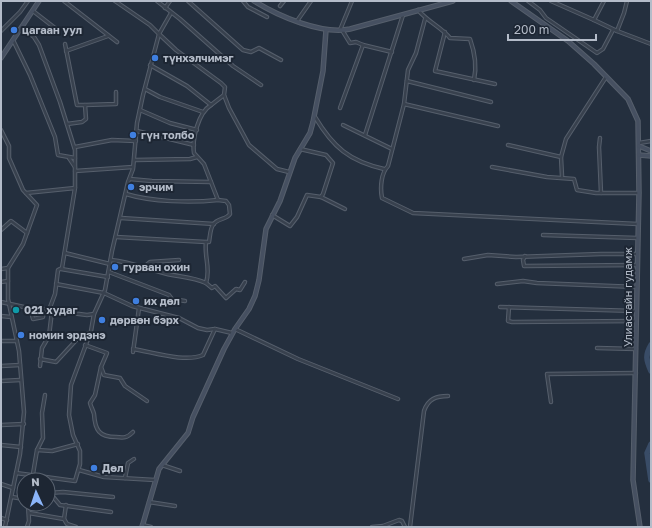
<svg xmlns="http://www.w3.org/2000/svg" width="652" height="528" viewBox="0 0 652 528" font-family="'Golos Text',sans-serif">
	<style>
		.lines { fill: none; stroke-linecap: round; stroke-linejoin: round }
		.river { stroke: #394c67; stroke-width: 5.5 }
		.street-casing { stroke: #565f6c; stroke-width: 4.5 }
		.secondary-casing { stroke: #565f6c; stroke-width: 5.5 }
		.street { stroke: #38414e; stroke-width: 2.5 }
		.secondary { stroke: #465061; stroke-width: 3.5 }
		.shop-dot { fill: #3f7fe0; stroke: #1d2633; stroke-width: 1.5 }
		.culture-dot { fill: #0f9aa8; stroke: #1d2633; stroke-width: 1.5 }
		.labels { text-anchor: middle; stroke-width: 4; stroke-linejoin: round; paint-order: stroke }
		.poi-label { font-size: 11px; font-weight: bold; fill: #b4bcc9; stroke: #1d2633; text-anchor: start }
		.street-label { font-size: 11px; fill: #b4bcc9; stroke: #1d2633 }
	</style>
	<rect width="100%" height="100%" fill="#242f3e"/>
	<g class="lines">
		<g class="river">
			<path d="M651 345C645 355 646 360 651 371"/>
			<polyline points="651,444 647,453 651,480"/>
		</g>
		<defs>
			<g id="street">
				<polyline points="64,1 117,42"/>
				<polyline points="157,1 180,19 233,66 261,85"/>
				<polyline points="188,1 243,50 251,52 259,48 281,60"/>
				<polyline points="243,1 248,7 267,17"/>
				<polyline points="528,1 540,10 546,18 597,53 603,49 613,30"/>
				<polyline points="551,1 594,20 604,1"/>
				<polyline points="280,6 284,1"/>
				<polyline points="165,8 170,1"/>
				<path d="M418 10C428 22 441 27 450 38L470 39C475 53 477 66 474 80"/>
				<polyline points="33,11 55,28"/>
				<polyline points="171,13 159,34 176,50 221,83 225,87 224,95 229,108 249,145 277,169 289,172"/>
				<path d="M425 19 416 53 408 70 404 104 388 166C381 173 380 188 382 198L413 213 638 224"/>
				<polyline points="594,20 617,31 624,13 627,1"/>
				<polyline points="297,21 311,1"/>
				<polyline points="21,28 34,37 39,45 60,102 75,150 75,188 62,268 58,270 55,294 49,310"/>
				<polyline points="340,30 352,1"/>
				<polyline points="342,30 350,43 356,42 363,45"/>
				<polyline points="1,31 20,12 28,1"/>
				<polyline points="617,31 651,44"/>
				<polyline points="445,32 435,71 495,84"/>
				<polyline points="13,40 30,75 55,137 58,155 75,158"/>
				<polyline points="65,44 77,105 85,105 86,119 82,122 67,124"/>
				<polyline points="66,51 108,36"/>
				<polyline points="150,65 187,86 211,105 224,95"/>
				<polyline points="407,81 491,102"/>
				<polyline points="145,89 160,97 203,112"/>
				<polyline points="404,104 498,126"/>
				<polyline points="85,105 116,104 116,92"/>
				<polyline points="340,108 363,45 392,52"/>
				<polyline points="140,110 170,123 197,130"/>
				<path d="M315 117C333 147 349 161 384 169"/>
				<polyline points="343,125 392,149"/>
				<polyline points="1,130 9,146 9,158 23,190 37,205 23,244 8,268 8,299 19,351 24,412 20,454 5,527"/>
				<polyline points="137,131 194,145"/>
				<polyline points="365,135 403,15"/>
				<polyline points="600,138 599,147 601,193"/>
				<polyline points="639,143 651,141"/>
				<polyline points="508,145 561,157"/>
				<polyline points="75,147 112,140 136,141"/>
				<polyline points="69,158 75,167"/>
				<polyline points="135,160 190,159 197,157"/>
				<polyline points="492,167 547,177 574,179 577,190 596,193 639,193"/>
				<polyline points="75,171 133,167"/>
				<polyline points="562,176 561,157 566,139 606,77"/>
				<polyline points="130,179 152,181 211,182"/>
				<polyline points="26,193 75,188"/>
				<path d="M126 194C152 202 191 203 218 200"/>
				<polyline points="321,197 345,209"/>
				<polyline points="272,215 290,226 297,217 307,195 321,197 323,194 333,163 326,155 300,149"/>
				<polyline points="121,218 214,224"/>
				<polyline points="1,230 11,221 27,233"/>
				<polyline points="543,235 638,238"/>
				<polyline points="116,237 206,242"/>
				<polyline points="65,253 110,264"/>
				<polyline points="525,256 523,260 524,266 637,265"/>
				<polyline points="464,259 488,255 516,257 601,254 637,254"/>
				<path d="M111 260C129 262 142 267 160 272 175 277 191 276 206 283 211 269 204 257 206 242H209C210 237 210 229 213 225 217 218 226 220 230 214L229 205 226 201 218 200 204 164 194 153C192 139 198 113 211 105"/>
				<polyline points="144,267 150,262 179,260"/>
				<polyline points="1,269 8,268"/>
				<polyline points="61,269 108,277"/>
				<polyline points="109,272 169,295 172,299 185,301"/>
				<polyline points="1,282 8,281"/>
				<polyline points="206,283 212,288 215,286 226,298 236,289 240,290 245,282"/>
				<polyline points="56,284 104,293 132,306 179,318 198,328 207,330 215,329 232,333"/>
				<polyline points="497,284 523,281 537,283 637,287"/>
				<polyline points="1,302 24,307 87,315 94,314"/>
				<polyline points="500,307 636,311"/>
				<polyline points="509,307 508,321 512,322 636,321"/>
				<polyline points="30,308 33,319 43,317 44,309"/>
				<polyline points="1,316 11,317"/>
				<polyline points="235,329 298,359 398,399"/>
				<polyline points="1,341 16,341"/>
				<polyline points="85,345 107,353 101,367 104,375 120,378 125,386 147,401"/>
				<polyline points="597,348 636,349"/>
				<path d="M133 349C153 352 185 363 203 355L215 329"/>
				<polyline points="133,352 139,308"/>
				<polyline points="40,359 56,362 81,335 90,333"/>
				<polyline points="1,366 20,365"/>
				<polyline points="40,366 42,348 49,336 52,311"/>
				<path d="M101 367 95 395 90 403C91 407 93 410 94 414 95 430 99 437 116 437 124 438 127 438 133 432"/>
				<polyline points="1,381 20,380"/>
				<polyline points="551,402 547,374 636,373"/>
				<polyline points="1,425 24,424"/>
				<polyline points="1,445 21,447"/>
				<polyline points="37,450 52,451 78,444"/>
				<polyline points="162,465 180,471"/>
				<polyline points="79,470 104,477 155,480"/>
				<polyline points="16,473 75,481 80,464 80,451 73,435 69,415 71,385 91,331 94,314 105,290 112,251 128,182 133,169 137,123 143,95 159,34 150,25 115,1"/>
				<polyline points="125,478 128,463 134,459"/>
				<polyline points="32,480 37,450 43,438 42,413 45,395"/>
				<polyline points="1,484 13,488"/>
				<polyline points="48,493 63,492 113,497"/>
				<polyline points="50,493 60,505 111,512"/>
				<polyline points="12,497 24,499"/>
				<polyline points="149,502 175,506"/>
				<polyline points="29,513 64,519 67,524 76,527"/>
				<polyline points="1,518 7,520"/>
				<polyline points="64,519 66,505"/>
				<polyline points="142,525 151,527"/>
				<polyline points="27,527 29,521 28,504"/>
				<polyline points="372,527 383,526 399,520 402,521 405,527"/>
				<path d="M410 527 424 411C428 399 436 396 448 396"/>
			</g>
			<g id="secondary">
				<path d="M254 1C278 16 322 35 350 29L453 1"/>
				<polyline points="511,1 568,41 594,64 628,99 638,121 639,193 633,480 640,527"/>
				<polyline points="1,58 39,1"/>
				<polyline points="639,146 651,151"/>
				<polyline points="639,155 651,156"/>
				<polyline points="142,527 159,469 188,433 193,417 224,349 235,329 249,309 255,296 259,280 266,229 280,201 295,158 310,133 313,122 323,71 326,30"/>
			</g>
		</defs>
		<use href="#street" class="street-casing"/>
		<use href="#secondary" class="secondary-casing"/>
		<use href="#street" class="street"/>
		<use href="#secondary" class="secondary"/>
	</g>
	<g class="shop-dot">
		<circle cx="14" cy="30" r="4"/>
		<circle cx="155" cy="58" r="4"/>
		<circle cx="133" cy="135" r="4"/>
		<circle cx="131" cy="187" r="4"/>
		<circle cx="115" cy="267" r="4"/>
		<circle cx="136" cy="301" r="4"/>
		<circle cx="102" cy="320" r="4"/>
		<circle cx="21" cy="335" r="4"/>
		<circle cx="94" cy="468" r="4"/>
	</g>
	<circle class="culture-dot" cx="16" cy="310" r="4"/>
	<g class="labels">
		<g class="poi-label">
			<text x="22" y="34">цагаан уул</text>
			<text x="163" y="62">түнхэлчимэг</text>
			<text x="141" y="139">гүн толбо</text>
			<text x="139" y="191">эрчим</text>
			<text x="123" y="271">гурван охин</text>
			<text x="144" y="305">их дөл</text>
			<text x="24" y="314">021 худаг</text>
			<text x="110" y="324">дөрвөн бэрх</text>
			<text x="29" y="339">номин эрдэнэ</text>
			<text x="102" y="472">Дөл</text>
		</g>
		<g class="street-label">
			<text transform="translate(628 297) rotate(-90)" y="4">Улиастайн гудамж</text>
		</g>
	</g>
	<rect width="652" height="528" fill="none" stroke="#b4bcc9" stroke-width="4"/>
	<g transform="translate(36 492) rotate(357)"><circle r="19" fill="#1d2633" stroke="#59626f"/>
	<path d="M0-3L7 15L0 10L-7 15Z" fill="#8ab4f8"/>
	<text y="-6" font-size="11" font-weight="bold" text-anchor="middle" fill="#b4bcc9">N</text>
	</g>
	<path d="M508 34v6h88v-6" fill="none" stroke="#b4bcc9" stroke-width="2"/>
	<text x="514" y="34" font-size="12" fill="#b4bcc9" stroke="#1d2633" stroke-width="3" paint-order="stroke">200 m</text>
</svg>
